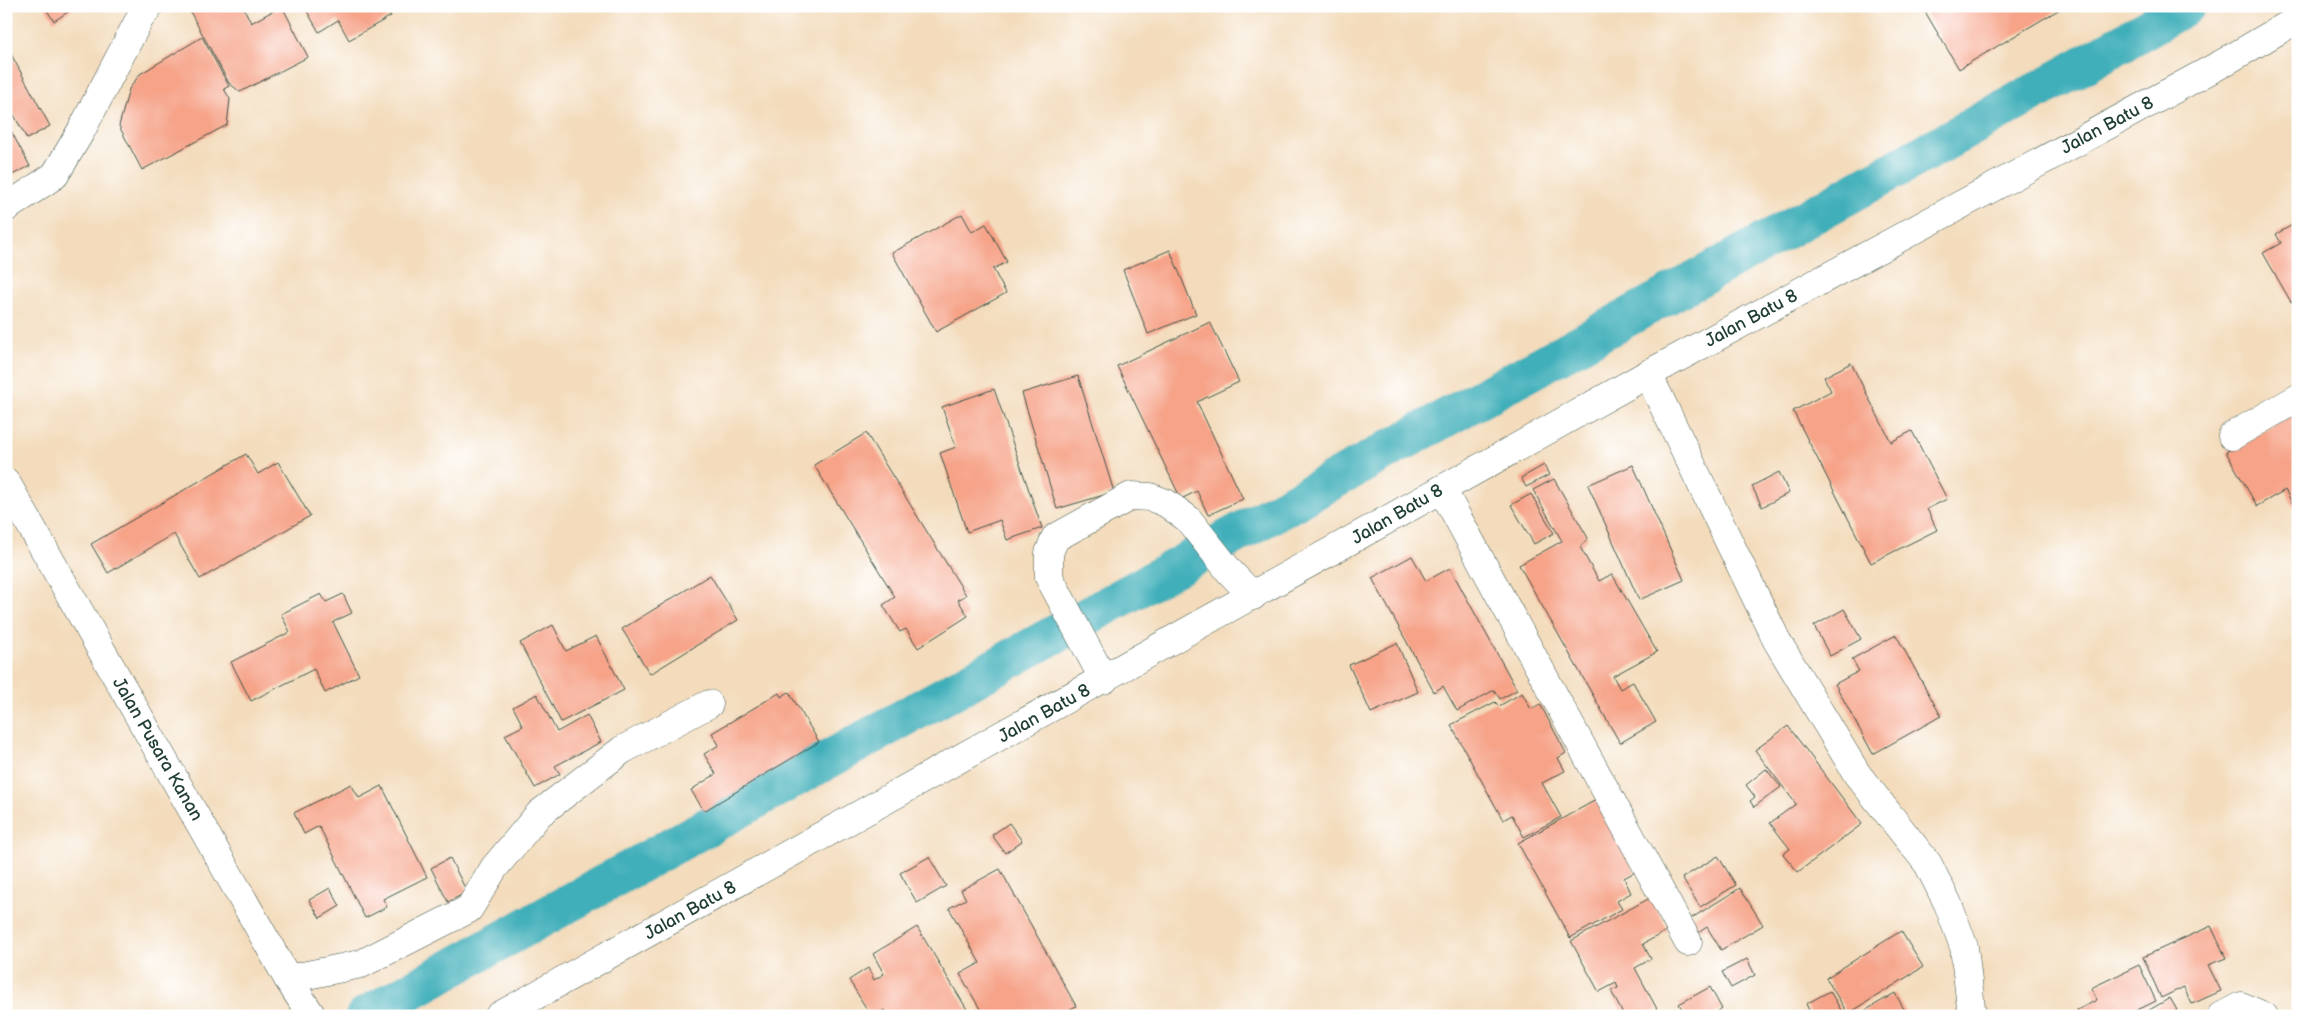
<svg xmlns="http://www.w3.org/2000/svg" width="2304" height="1022" viewBox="0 0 2304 1022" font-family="'Balsamiq Sans',sans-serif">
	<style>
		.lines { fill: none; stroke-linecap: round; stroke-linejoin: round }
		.canal { stroke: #3fafb9; stroke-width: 39 }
		.building { fill: #f6a388 }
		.minor-casing { stroke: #3f5548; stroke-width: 29 }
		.minor { stroke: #fff; stroke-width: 28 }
		.labels { text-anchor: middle; stroke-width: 4; stroke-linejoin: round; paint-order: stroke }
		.street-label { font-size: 18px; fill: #1f3d34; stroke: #fff }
	</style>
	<rect width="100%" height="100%" fill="#fff"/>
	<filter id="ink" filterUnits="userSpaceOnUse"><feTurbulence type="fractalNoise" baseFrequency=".02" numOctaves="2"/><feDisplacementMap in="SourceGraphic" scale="10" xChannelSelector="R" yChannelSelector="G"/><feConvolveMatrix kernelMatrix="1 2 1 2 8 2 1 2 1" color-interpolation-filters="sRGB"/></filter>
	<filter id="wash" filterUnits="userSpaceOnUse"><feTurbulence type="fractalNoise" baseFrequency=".0096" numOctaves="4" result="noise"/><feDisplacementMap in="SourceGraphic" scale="20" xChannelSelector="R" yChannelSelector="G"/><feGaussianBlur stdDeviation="1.12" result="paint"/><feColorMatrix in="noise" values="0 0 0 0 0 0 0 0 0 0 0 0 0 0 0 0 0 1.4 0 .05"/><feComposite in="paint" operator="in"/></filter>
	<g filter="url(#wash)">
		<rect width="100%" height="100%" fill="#f3dbbb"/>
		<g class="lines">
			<polyline class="canal" points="365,1016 2071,72 2186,6"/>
		</g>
		<g id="blocks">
			<g class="building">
				<polygon points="44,6 77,6 54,21"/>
				<polygon points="187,6 243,6 251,23 282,6 308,57 240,92 229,83"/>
				<polygon points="304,6 385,6 391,16 349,40 338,20 319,32"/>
				<polygon points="1930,6 2065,6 1959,69 1924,10"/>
				<polygon points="202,37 229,86 224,89 230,99 227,125 142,170 119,126 129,89 140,74"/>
				<polygon points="6,45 50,126 27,139 9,106 6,108"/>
				<polygon points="6,122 30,166 6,178"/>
				<polygon points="962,214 972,232 986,224 1007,262 993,269 1006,293 936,332 892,253"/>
				<polygon points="2298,222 2298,304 2295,300 2291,302 2263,253 2281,243 2276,234"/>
				<polygon points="1170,250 1196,314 1148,334 1123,270"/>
				<polygon points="1210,322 1239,382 1197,402 1243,499 1208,515 1197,491 1181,499 1117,366"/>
				<polygon points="1851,363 1891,442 1912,431 1947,499 1927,509 1937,530 1871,563 1793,411 1831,391 1824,377"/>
				<polygon points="1078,376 1114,492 1057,509 1022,393"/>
				<polygon points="994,389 1042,528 1007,540 1000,520 967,532 940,453 956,447 942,407"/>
				<polygon points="2298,411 2298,513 2285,490 2257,506 2226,452"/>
				<polygon points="866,433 966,595 958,600 968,616 918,648 906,629 900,632 883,605 895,597 814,465"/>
				<polygon points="246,454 258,474 278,462 310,516 200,579 174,534 108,573 91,544"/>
				<polygon points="1544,465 1549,475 1526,487 1521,478"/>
				<polygon points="1633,465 1684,580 1639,600 1588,485"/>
				<polygon points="1779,472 1789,493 1762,507 1752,486"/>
				<polygon points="1554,479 1588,538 1580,547 1599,581 1612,574 1657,652 1613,676 1620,689 1633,682 1656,722 1620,743 1519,565 1562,541 1533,490"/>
				<polygon points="1531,494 1554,533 1534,544 1511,505"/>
				<polygon points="1412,556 1426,581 1450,568 1517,690 1500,699 1494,690 1457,711 1443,686 1434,692 1372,578"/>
				<polygon points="710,575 738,620 650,674 622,629"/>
				<polygon points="321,594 326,602 343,594 352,613 333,622 359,675 325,693 314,669 251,701 231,662 290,632 281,614"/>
				<polygon points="1844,609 1861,639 1830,656 1814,626"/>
				<polygon points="553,625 566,651 596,636 624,690 561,722 520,643"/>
				<polygon points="1896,635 1941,716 1873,754 1835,684 1859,671 1852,659"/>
				<polygon points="1397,643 1418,692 1371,713 1349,665"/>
				<polygon points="789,692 819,742 704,811 691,790 716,774 704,754 719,745 712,733 779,693 781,697"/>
				<polygon points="1522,693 1531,709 1540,704 1566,753 1558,758 1565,771 1542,783 1561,817 1524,837 1512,815 1503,820 1451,725 1495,702 1499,706"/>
				<polygon points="537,694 557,732 587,715 601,742 555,766 560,774 535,788 505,735 523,726 513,707"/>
				<polygon points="1788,726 1862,824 1798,872 1783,854 1790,849 1770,823 1796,804 1755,750"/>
				<polygon points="1766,769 1781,787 1754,807 1750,801 1755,797 1746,785"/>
				<polygon points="351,784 359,798 382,786 427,877 383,899 387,907 365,918 319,826 304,834 294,813"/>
				<polygon points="1596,800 1635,872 1624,878 1631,893 1617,901 1622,909 1570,938 1518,843"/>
				<polygon points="1009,823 1022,841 1005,853 992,835"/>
				<polygon points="1718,856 1736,885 1700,907 1682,878"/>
				<polygon points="929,857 946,886 917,903 900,873"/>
				<polygon points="450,858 467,892 448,902 431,868"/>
				<polygon points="1000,869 1076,1006 1058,1016 984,1016 960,974 980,963 949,908 966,899 961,890"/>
				<polygon points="330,888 340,906 320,918 309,900"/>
				<polygon points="1740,888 1763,925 1721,950 1707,927 1698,933 1690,919"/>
				<polygon points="1650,898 1668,930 1643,944 1651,959 1635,968 1657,1009 1645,1016 1624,1016 1611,991 1618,988 1616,983 1599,992 1571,941"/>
				<polygon points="2211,926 2226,958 2208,965 2221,991 2192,1004 2184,987 2161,998 2143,957"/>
				<polygon points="917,927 971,1016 887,1016 884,1010 875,1016 871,1016 849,980 868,968 874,980 884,974 873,954"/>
				<polygon points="1901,931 1923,967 1848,1014 1826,978"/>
				<polygon points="1747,959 1755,975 1731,988 1722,972"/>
				<polygon points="2139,965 2156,1001 2125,1016 2080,1016 2077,1010 2097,1000 2091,988"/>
				<polygon points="1710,987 1722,1009 1710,1016 1686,1016 1679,1004"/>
				<polygon points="1830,991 1842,1012 1836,1016 1819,1016 1817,1013 1812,1016 1806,1004"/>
				<polygon points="1895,993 1908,1016 1856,1016"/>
				<polygon points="2170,998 2177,1010 2168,1016 2139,1016"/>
			</g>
		</g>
	</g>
	<g filter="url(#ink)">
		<use href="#blocks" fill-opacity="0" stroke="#3f5548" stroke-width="1"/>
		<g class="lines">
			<defs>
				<g id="minor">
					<polyline points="6,208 55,175 81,131 140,18 149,6"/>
					<polyline points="1648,374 1777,641 1857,774 1928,864 1948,904 1964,947 1972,1016"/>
					<polyline points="2232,436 2298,398"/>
					<polyline points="6,482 288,979 312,1016"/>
					<polyline points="1442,489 1688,942"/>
					<polyline points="1104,680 1049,577 1049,553 1055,538 1131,496 1150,497 1166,503 1188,519 1230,572 1253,596"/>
					<polyline points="288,979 361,964 469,909 494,868 539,814 622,750 709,704"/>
					<polyline points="499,1016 1648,374 2223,63 2298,19"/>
					<polyline points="2222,1016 2241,1006 2264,1016"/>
				</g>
			</defs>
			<use href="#minor" class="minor-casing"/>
			<use href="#minor" class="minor"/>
		</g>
	</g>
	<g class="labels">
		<g class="street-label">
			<text transform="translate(2107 125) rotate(-28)" y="6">Jalan Batu 8</text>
			<text transform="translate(1751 318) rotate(-28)" y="6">Jalan Batu 8</text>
			<text transform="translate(1397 514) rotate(-30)" y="6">Jalan Batu 8</text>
			<text transform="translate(1044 713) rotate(-29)" y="6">Jalan Batu 8</text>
			<text transform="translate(158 749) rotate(60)" y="6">Jalan Pusara Kanan</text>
			<text transform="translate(690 910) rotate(-29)" y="6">Jalan Batu 8</text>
		</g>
	</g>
	<rect width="2304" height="1022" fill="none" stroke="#fff" stroke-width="25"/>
</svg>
